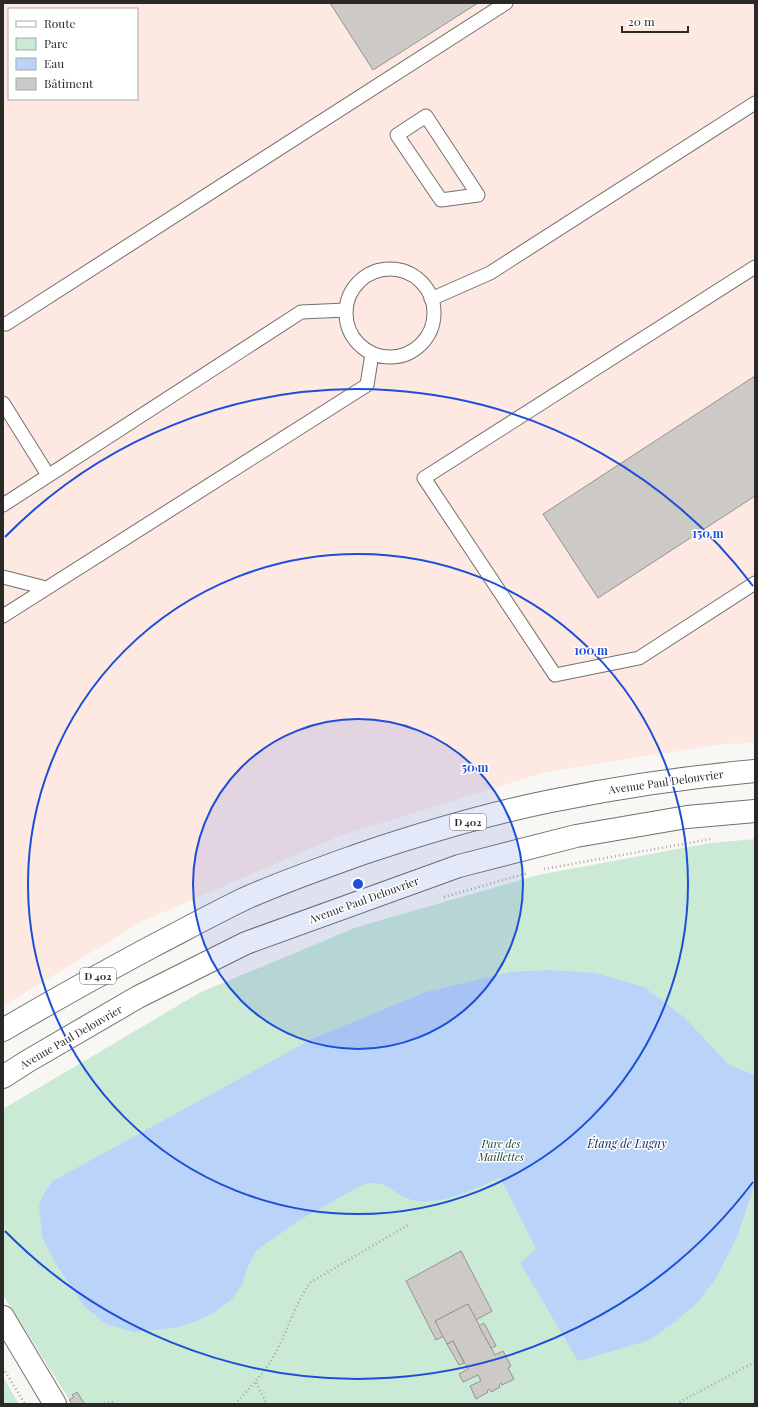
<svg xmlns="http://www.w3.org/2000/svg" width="758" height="1407" viewBox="0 0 758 1407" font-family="'Playfair Display',serif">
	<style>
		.industrial { fill: #fde8e2; fill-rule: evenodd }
		.green { fill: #caead5 }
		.water { fill: #bad3f8 }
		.building { fill: #ccc9c6; stroke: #959390 }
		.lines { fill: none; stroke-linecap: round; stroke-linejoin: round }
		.service-casing { stroke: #73716e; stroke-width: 15 }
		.minor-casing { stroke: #73716e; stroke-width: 24 }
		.primary-casing { stroke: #73716e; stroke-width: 24 }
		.path { stroke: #a9a7a4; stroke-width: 2.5; stroke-dasharray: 1 3; stroke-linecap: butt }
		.service { stroke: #fff; stroke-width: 13 }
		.minor { stroke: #fff; stroke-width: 22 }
		.primary { stroke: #fff; stroke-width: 22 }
		.ring { fill: none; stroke: #1d4ed8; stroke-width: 2 }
		.labels { text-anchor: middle; stroke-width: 3; stroke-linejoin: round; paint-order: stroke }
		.shield { fill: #fff; stroke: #6a6968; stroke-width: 1 }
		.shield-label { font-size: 10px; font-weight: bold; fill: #2a2928 }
		.street-label { font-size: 11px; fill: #2a2928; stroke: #fff }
		.park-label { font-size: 11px; font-style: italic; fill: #163f29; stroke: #fff }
		.water-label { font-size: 12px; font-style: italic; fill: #02295d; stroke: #fff }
		.centre { fill: #1d4ed8; stroke: #fff; stroke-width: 2 }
		.ring-label { font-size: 12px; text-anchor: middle; font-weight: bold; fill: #1d4ed8; stroke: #fff; stroke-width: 3; stroke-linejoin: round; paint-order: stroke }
	</style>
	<rect width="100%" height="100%" fill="#f9f7f3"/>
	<path class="industrial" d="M3 3H755V743L722 744 546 772 339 836 141 922 3 1006ZM9 9H137V99H9Z"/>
	<g class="green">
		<polygon points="755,839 755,1404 72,1404 3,1295 3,1109 201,992 357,927 538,875 710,843"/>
		<polygon points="3,1377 19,1404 3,1404"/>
	</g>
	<path class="water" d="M549 970 595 973 644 987 684 1017 729 1065 755 1075V1184L737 1237 716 1278 696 1304 676 1321 650 1340 578 1361 520 1263 536 1249 500 1177C479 1188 437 1207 413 1200 391 1195 388 1177 362 1185L298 1221 256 1251 247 1268 242 1285 232 1299 215 1312 197 1321 180 1327 134 1332 106 1324 84 1306 56 1264 42 1237 39 1205 45 1191 53 1181 312 1039 426 992 510 972Z"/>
	<g class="building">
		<polygon points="330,3 478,3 373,70"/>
		<polygon points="755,376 755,496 598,598 543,514"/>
		<polygon points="461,1251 492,1311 476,1320 468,1304 435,1321 444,1336 436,1340 406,1281"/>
		<polygon points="468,1304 495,1355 503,1351 511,1366 508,1368 514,1379 502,1385 501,1383 499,1385 500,1387 491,1392 489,1389 487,1391 488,1392 476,1399 470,1386 481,1381 478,1375 463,1382 459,1374 468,1369 453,1341 447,1344 435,1321"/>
		<polygon points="484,1323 496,1346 491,1348 479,1326"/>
		<polygon points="453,1341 464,1363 459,1365 447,1344"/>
		<polygon points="77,1392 84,1403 81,1404 72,1404 69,1400 74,1397 72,1395"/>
	</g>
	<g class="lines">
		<defs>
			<g id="service">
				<polygon points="426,116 478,195 441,200 397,135"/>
				<polyline points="755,267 424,478 555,675 639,658 755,583"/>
				<circle cx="390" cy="313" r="44"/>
				<polyline points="431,299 490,273 755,103"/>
				<polyline points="3,324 6,324 506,3"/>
				<polyline points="3,403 48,475"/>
				<polyline points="3,505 301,312 346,310"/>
				<polyline points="3,577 46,588"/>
				<polyline points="3,616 367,385 372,354"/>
			</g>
			<polyline id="minor" points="3,1317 55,1404"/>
			<g id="primary">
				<path d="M3 1030C52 1001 101 974 151 947 182 931 213 914 244 899 282 882 322 868 361 854 423 833 487 814 551 801 619 787 687 777 755 771"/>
				<polyline points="3,1077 28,1061 138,997 246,943 459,866 576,836 687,817 755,811"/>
			</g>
		</defs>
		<use href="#service" class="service-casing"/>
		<use href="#minor" class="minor-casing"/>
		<use href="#primary" class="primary-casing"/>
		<g class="path">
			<polyline points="544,869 711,839"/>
			<polyline points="444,897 528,873"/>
			<polyline points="3,1368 25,1404"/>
			<polyline points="256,1383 267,1404"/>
			<polyline points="96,1404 112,1402 115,1404"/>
			<path d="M235 1404C251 1387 268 1369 278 1348 290 1325 295 1303 311 1282L408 1225"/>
			<polyline points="676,1404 755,1362"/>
		</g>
		<use href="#service" class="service"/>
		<use href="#minor" class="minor"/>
		<use href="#primary" class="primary"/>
	</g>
	<circle cx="358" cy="884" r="165" fill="#1d4ed8" fill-opacity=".12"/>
	<g class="ring">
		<circle cx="358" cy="884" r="165"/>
		<circle cx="358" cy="884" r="330"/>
		<path d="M753 1182A495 495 0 0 1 5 1231M5 537A495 495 0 0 1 753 586"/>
	</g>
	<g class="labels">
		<g class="shield">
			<rect x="450" y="814" width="36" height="16" rx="3"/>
			<rect x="80" y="968" width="36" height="16" rx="3"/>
		</g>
		<g class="shield-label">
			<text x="468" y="826">D 402</text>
			<text x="98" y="980">D 402</text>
		</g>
		<g class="street-label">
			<text transform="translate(666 782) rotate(-8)" y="4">Avenue Paul Delouvrier</text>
			<text transform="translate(364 900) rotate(-20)" y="4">Avenue Paul Delouvrier</text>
			<text transform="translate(71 1037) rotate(-30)" y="4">Avenue Paul Delouvrier</text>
		</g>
		<g class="park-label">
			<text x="501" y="1148">Parc des<tspan x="501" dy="13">Maillettes</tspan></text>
		</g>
		<g class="water-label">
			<text x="627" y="1148">Étang de Lugny</text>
		</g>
	</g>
	<circle cx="358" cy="884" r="6" class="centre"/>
	<g class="ring-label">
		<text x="708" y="538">150 m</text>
		<text x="591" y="655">100 m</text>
		<text x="475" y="772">50 m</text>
	</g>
	<rect width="758" height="1407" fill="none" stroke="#2a2928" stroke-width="8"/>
	<rect x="8" y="8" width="130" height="92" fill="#ffffff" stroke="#aaa9a9"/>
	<rect x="16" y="21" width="20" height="6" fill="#ffffff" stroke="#aaa9a9"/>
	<text x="44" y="28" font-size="12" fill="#2a2928">Route</text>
	<rect x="16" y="38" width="20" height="12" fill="#caead5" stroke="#aaa9a9"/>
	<text x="44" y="48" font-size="12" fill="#2a2928">Parc</text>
	<rect x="16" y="58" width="20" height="12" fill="#bad3f8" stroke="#aaa9a9"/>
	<text x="44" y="68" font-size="12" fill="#2a2928">Eau</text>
	<rect x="16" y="78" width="20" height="12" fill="#ccc9c6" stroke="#aaa9a9"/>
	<text x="44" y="88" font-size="12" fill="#2a2928">Bâtiment</text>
	<path d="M622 26v6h66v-6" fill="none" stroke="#2a2928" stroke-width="2"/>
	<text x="628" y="26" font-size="12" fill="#2a2928" stroke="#ffffff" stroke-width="3" paint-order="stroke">20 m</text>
</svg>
